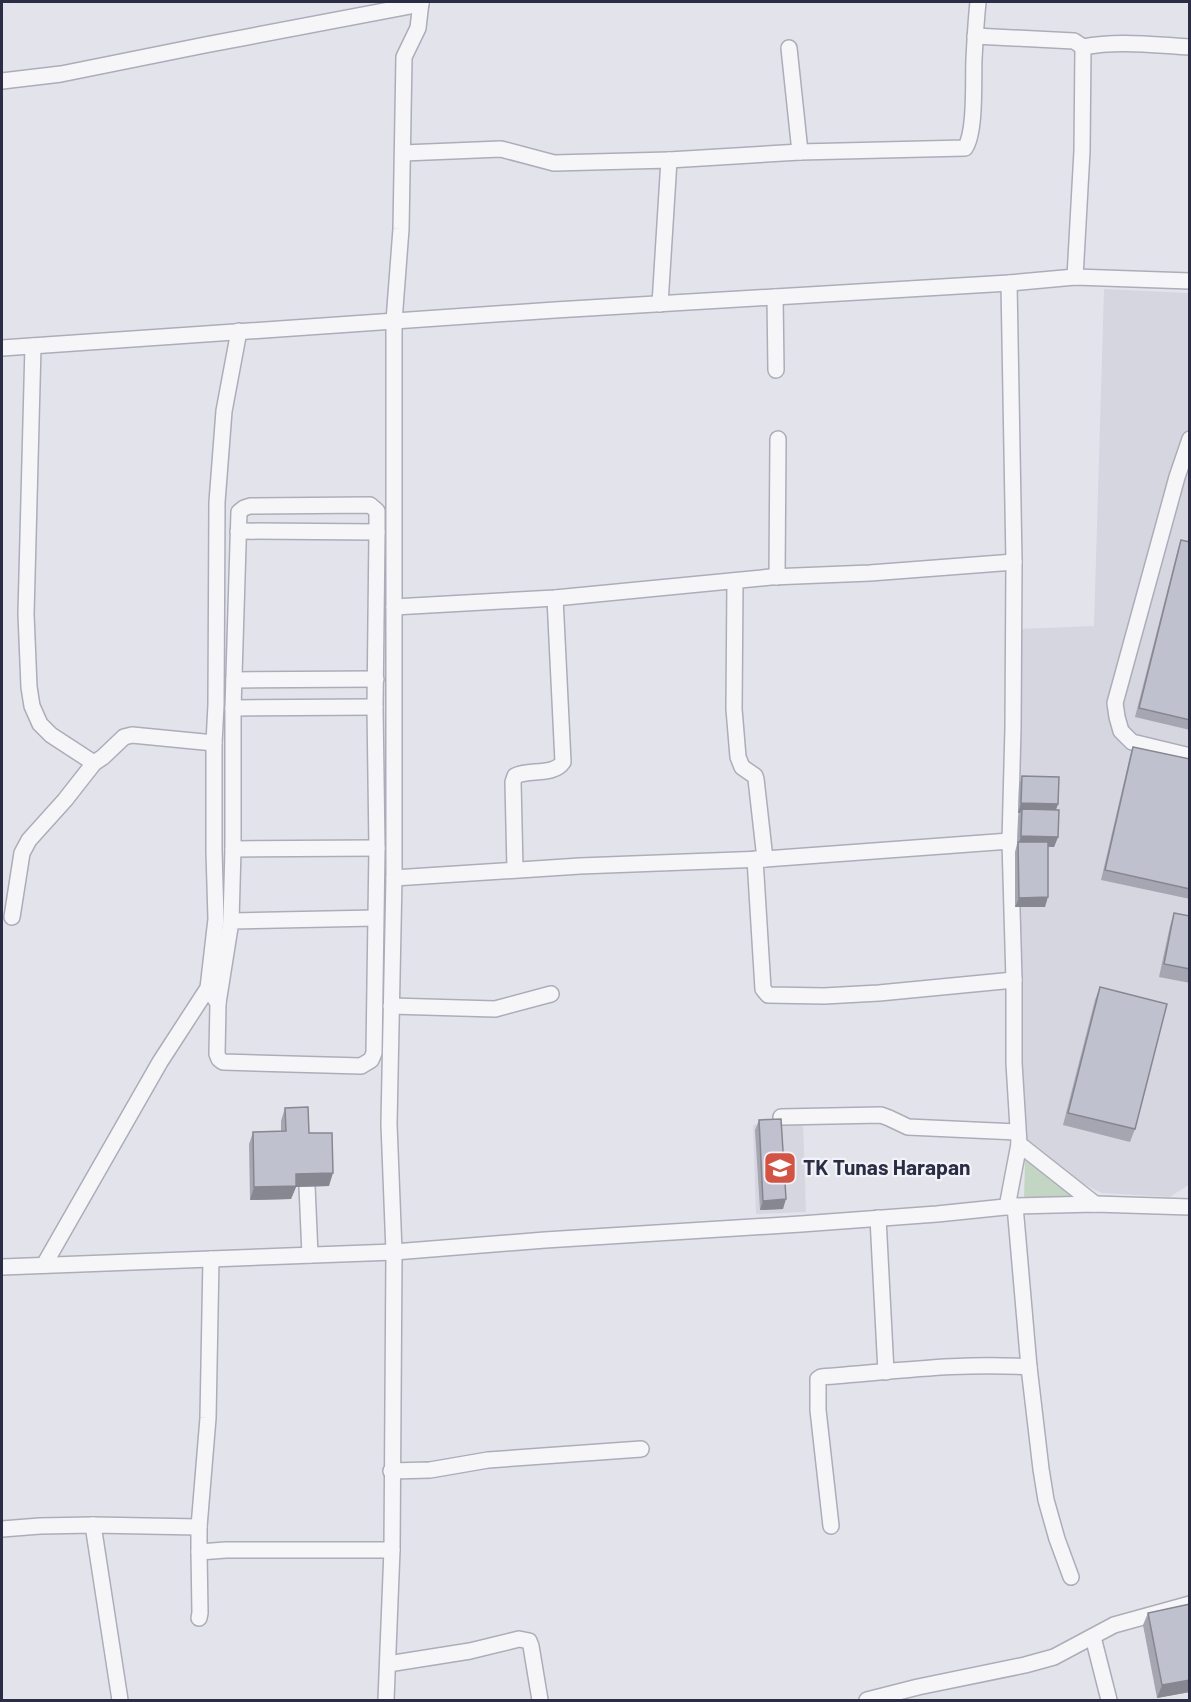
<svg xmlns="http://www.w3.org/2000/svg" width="1191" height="1702" viewBox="0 0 1191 1702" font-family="Barlow,sans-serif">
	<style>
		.built { fill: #d5d6e0 }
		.green { fill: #c3d5c3 }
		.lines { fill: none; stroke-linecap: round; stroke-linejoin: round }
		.minor-casing { stroke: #acadb9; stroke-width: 18 }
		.minor { stroke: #f6f6f9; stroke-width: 15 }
		.wall { fill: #a5a6b1 }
		.shaded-wall { fill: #868790 }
		.building { fill: #c0c1ce; stroke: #868790; stroke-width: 1.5 }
		.labels { text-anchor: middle; stroke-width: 4.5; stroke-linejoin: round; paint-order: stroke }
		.poi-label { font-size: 21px; font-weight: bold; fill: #2a2d44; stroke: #f2f3f8; text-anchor: start }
	</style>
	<rect width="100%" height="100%" fill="#e3e4eb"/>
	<g class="built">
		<polygon points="1104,289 1189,293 1190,1184 1170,1197 1102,1193 1062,1173 1024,1142 1014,923 1020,629 1094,626"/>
		<polygon points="803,1122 806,1212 756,1214 753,1125"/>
	</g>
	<polygon class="green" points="1025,1160 1078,1198 1024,1201"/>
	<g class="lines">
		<defs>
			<g id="minor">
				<polyline points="975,36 1074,41 1083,47"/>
				<polyline points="789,48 800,152"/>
				<polyline points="2,81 61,74 205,45 421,4"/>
				<polyline points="403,153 501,149 554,163 669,160 660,304"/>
				<path d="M669 160 800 152 965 148C976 132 973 80 974 59 975 39 976 21 978 2"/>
				<path d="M1075 277 1082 151 1083 47C1118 40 1154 45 1190 47"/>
				<polyline points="1009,283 1014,562 1013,728 1010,841 1014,980 1014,1063 1019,1144 1095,1204"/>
				<polyline points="775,297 776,370"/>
				<polyline points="33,346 26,614 29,687 32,706 40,724 51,735 94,763"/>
				<polyline points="2,348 555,310 1009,283 1075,277 1190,281"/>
				<polyline points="1190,439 1177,477 1115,703 1117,717 1121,731 1132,742 1190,756"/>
				<polyline points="238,531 377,532"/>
				<polyline points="777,577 778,439"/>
				<polyline points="735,581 734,709 738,757 742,767 755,776 756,779 765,859"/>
				<polyline points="394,607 555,598 771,577 870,573 1014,562"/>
				<polyline points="234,680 376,679"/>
				<polyline points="233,708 375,707"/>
				<polyline points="233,849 377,848"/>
				<polyline points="755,859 763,989 768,995 824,996 879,993 1014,980"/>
				<path d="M515 869 513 782 515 776C529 769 554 776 563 762L555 598"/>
				<polyline points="394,878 580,866 765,859 1010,841"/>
				<polyline points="12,917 22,853 29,840 65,800 94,763 103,757 124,737 132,735 214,743"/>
				<polyline points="208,988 218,1003 217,1054 219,1059 223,1062 361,1066 371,1060 374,1053 377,848 375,707 377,532 377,511 370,505 250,506 244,508 239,512 233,708 233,849 231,921"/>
				<polyline points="218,1003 231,921 375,918"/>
				<polyline points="391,1006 495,1009 551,994"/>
				<polyline points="781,1117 881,1115 889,1118 908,1127 1017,1132"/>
				<polyline points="307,1186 310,1255"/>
				<polyline points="1015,1206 1029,1367 1041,1469 1046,1500 1057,1539 1071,1577"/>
				<polyline points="1007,1207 1019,1144"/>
				<polyline points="878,1218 886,1372"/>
				<polyline points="44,1265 160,1062 208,988 216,919 214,851 214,743 216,705 217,502 224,411 239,331"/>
				<polyline points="2,1267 394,1252 545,1240 801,1224 937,1214 1015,1206 1095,1204 1190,1207"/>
				<polyline points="391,1471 430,1470 488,1460 641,1449"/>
				<polyline points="93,1525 120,1700"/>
				<path d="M831 1526 818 1410V1379L821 1377C891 1372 960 1362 1029 1367"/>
				<polyline points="199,1527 199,1552 226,1550 392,1550"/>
				<polyline points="2,1529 40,1526 93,1525 199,1527 208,1418 211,1259"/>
				<polyline points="199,1552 200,1613 199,1618"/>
				<polyline points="1093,1637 1109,1700"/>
				<polyline points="388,1664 470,1651 519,1639 529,1641 531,1646 540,1700"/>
				<polyline points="386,1700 392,1550 394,1252 389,1124 394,878 394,321 401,229 404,57 418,28 421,2"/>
				<polyline points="867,1700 918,1687 1025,1665 1054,1657 1114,1625 1190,1604"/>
			</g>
		</defs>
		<use href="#minor" class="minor-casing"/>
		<use href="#minor" class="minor"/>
	</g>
	<g class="wall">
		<polygon points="1190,508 1190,529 1188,518"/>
		<polygon points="1181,540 1190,542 1190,730 1135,717 1178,549"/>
		<polygon points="1133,747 1190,759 1190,899 1101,880 1130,756"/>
		<polygon points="1022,776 1058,804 1056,810 1058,837 1054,847 1048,847 1045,907 1015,907 1015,852 1017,844 1018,818 1020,813 1018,813 1019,785"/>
		<polygon points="1174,913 1190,916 1190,983 1159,977 1170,926"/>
		<polygon points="1100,987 1135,1129 1130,1142 1063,1125 1095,1000"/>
		<polygon points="285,1108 309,1133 329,1186 296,1187 291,1199 250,1200 249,1144 253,1132 281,1131 281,1121"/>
		<polygon points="759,1120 783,1209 760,1210 755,1130"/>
		<polygon points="1190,1604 1190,1692 1157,1698 1143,1625 1148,1613"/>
	</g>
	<g class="shaded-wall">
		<polygon points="1021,803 1058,804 1054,814 1022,809 1020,813 1018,813"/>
		<polygon points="1021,836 1058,837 1054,847 1018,846"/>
		<polygon points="1048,897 1045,907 1015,907 1019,898"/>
		<polygon points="333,1173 329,1186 296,1187 291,1199 250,1200 254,1187 296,1174"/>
		<polygon points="786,1199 783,1209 760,1210 763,1201"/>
		<polygon points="1190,1680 1190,1692 1157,1698 1162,1685"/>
	</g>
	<g class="building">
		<polygon points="1181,540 1190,542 1190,720 1139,708"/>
		<polygon points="1133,747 1190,759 1190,889 1105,870"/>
		<polygon points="1022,776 1059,777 1058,804 1021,803"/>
		<polygon points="1022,809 1059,810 1058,837 1021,836"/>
		<polygon points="1018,842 1048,842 1048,897 1019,898"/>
		<polygon points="1174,913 1190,916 1190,969 1164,964"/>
		<polygon points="1100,987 1167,1004 1135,1129 1068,1113"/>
		<polygon points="308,1107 309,1133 332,1133 333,1173 296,1174 296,1186 254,1187 253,1132 286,1131 285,1108"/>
		<polygon points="781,1119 786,1199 763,1201 759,1120"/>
		<polygon points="1190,1604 1190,1680 1162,1685 1148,1613"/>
	</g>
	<defs>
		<symbol id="school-square" viewBox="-11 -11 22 22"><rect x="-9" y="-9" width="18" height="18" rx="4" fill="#d35445" stroke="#f2f3f8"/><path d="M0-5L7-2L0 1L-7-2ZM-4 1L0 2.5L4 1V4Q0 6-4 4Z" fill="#fff"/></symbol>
	</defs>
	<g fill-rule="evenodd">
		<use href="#school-square" x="761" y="1149" width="38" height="38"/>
	</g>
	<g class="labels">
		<g class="poi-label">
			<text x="803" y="1175">TK Tunas Harapan</text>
		</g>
	</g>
	<rect width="1191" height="1702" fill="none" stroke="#2a2d44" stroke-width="6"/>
</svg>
